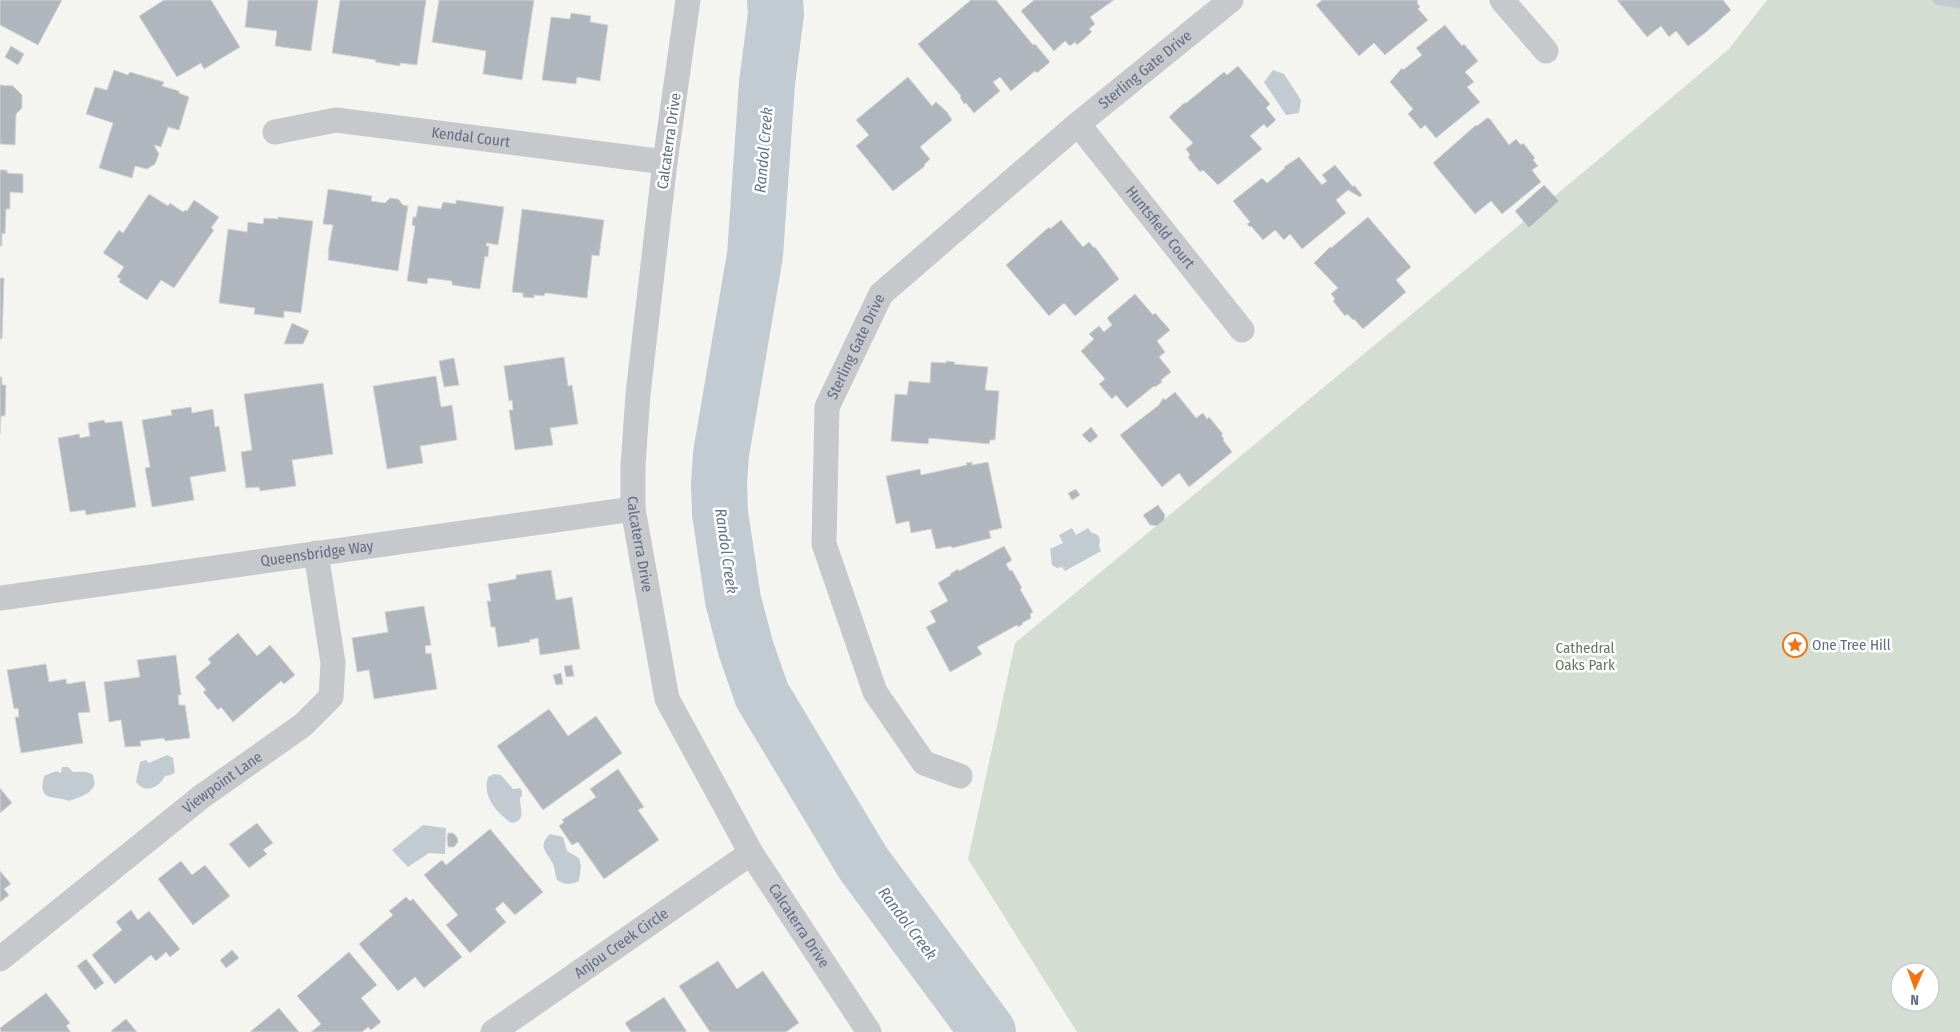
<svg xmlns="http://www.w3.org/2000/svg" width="1960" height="1032" viewBox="0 0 1960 1032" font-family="'Fira Sans Condensed',sans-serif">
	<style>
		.green { fill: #d3ddd1; fill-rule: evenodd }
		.water { fill: #c3cbd2 }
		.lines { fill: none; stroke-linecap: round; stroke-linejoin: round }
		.stream { stroke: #c3cbd2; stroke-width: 9 }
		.river { stroke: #c3cbd2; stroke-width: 56 }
		.building { fill: #b0b6bd; stroke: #d5d6d3 }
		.minor { stroke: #c6c8cc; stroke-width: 25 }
		.labels { text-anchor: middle; stroke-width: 5; stroke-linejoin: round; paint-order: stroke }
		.street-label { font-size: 15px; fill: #616d84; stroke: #fff }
		.poi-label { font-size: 15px; fill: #616d84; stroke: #fff; text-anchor: start }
		.park-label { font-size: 15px; fill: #607b60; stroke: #fff }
		.water-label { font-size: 16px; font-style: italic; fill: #617689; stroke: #fff }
	</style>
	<rect width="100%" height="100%" fill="#f4f5f0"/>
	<path class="green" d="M1767 0H1960V1032H1077L968 859 1015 643 1604 155 1729 49ZM1900 972H1930V1002H1900Z"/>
	<g class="water">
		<polygon points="1273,70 1284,74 1301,100 1299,113 1286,115 1264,82"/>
		<path d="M1072 528 1076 535 1088 528 1092 533C1100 534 1101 539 1099 546L1101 551 1065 571 1062 567 1057 568 1052 565 1050 549 1063 543 1059 535Z"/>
		<path d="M167 755 173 758 175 772 171 775 165 776C159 788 145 794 136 782L140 762 146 760 149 763Z"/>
		<path d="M62 767H68L73 772C78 772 85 771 89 773 93 774 93 775 94 779 98 792 80 797 69 801 55 795 37 803 44 776L56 771 61 773Z"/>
		<path d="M494 774 501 775 513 789 520 788 522 791V796L520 798C520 810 527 821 511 823 496 812 482 797 488 777Z"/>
		<polygon points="423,825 446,828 445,854 429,853 408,867 392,850"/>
		<path d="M550 834 563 837 567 851 579 858 581 866 579 881C570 885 565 885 557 880 555 875 555 868 553 864 547 852 537 846 550 834Z"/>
	</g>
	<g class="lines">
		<polyline class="stream" points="1937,0 1960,4"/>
		<polyline class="river" points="775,0 776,14 767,83 755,255 721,454 719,484 720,513 733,600 746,649 762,695 863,863 988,1032"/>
	</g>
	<g class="building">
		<polygon points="0,0 62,0 38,45 0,25"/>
		<polygon points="164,0 211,0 240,47 204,69 201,63 177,77 139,16"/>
		<polygon points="248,0 318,0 311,51 275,46 277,31 245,27"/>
		<polygon points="340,0 426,0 417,65 400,63 400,66 375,62 376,60 332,53"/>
		<polygon points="439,0 534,0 522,80 483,74 486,51 432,42"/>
		<polygon points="971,0 996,0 1033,45 1035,44 1050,62 1037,73 1035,71 1011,91 1000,77 993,82 1000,91 974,113 966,103 964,104 960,97 961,96 918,44"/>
		<polygon points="1034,0 1114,0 1090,17 1095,24 1089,29 1092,32 1077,45 1075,42 1070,46 1065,41 1054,51 1021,11"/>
		<polygon points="1322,0 1417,0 1418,1 1417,3 1420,7 1418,9 1428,20 1385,55 1374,43 1359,56 1316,5"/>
		<polygon points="1617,0 1723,0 1731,10 1705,33 1688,46 1676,31 1669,37 1661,26 1647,37"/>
		<polygon points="571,13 591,16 590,22 608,25 600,81 577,77 576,84 542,80 551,17 570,19"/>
		<polygon points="1445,25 1462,46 1464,44 1478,61 1465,72 1474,82 1467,87 1480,102 1436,138 1425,125 1421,129 1408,114 1413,109 1390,82 1402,68 1403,70 1422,55 1416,48"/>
		<polygon points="11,46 24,54 18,65 5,57"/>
		<polygon points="1238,66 1270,104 1266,108 1276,120 1267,128 1264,124 1250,136 1262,149 1218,185 1203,170 1200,172 1188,157 1190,155 1186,149 1193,143 1169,117 1185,102 1185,104 1224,72 1227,75"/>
		<polygon points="114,70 128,75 130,72 164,82 162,86 179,91 179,93 189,97 179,130 168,127 161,147 154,145 159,154 155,164 147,169 135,166 132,178 99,168 113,123 86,114 95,87 107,90"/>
		<polygon points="908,77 932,106 936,102 947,112 952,120 920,147 930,159 924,165 925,166 893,191 856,146 869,135 856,120"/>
		<polygon points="0,85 13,86 22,95 22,108 16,114 15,145 0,144"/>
		<polygon points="1487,118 1490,119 1509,145 1516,139 1521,145 1523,143 1535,158 1533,160 1538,166 1532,170 1541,182 1502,214 1491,201 1475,214 1433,163 1476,125 1477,126"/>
		<polygon points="1299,157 1322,185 1327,181 1322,175 1335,165 1353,187 1354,185 1362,195 1360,197 1348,190 1336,200 1346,213 1302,249 1290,234 1284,240 1275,230 1263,240 1251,226 1250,227 1247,224 1250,222 1233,201 1262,178 1267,183 1285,168 1284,167"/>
		<polygon points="0,170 7,170 7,173 23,174 23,193 10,192 10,209 6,209 5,234 2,233 2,246 0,246"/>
		<polygon points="1544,185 1559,201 1529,228 1515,211"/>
		<polygon points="328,189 372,196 371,201 385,203 390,198 398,199 403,205 408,206 398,271 328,260 329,253 328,252 333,225 323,224"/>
		<polygon points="149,194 168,206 170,203 183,212 185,210 187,211 194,200 219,217 211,228 214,230 174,288 161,280 147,300 119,282 121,279 117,277 124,267 103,253 119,230 123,233"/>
		<polygon points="456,200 504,207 498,245 487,243 486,246 489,246 488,257 485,256 480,289 452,285 452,281 428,278 427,284 407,281 415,226 412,225 413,217 416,217 418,206 441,209 443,202 456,204"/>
		<polygon points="522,209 604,220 599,256 592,255 587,298 545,293 544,296 534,295 534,298 523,297 523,293 512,292"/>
		<polygon points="278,217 313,221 301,313 284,311 284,318 254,314 255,308 219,303 228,229 247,232 248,222 263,224 264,218 278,219"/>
		<polygon points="1368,217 1411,267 1396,280 1406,292 1363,329 1354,319 1353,320 1347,314 1345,316 1333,301 1335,299 1331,294 1338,288 1314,263 1330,247 1331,248"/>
		<polygon points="1061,220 1083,247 1089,242 1094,248 1095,247 1119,279 1075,316 1064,303 1049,316 1006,265 1049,227 1050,229"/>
		<polygon points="0,278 4,278 2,339 0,339"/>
		<polygon points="1135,294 1153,315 1155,313 1170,330 1157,341 1165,352 1159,357 1171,372 1161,380 1162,382 1155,387 1154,386 1127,408 1116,395 1112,399 1099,384 1105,379 1081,351 1094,339 1089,334 1099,326 1104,332 1112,325 1107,318"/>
		<polygon points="292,323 309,331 303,344 284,344"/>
		<polygon points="564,357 568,386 572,385 578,424 550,428 553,445 515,450 509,410 513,410 512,400 509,401 504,366"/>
		<polygon points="454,358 459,385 444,387 439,361"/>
		<polygon points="946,361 955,362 954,364 988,367 985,390 999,391 995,440 990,440 989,444 929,438 928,444 891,441 895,394 907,395 909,381 930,383 931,362 946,363"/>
		<polygon points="436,376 441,407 452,405 457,440 420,446 423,463 387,469 373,386"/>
		<polygon points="0,377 2,377 2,385 6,385 5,416 1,416 0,434"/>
		<polygon points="323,383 333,454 292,460 296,486 260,491 259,487 246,488 241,452 252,450 244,394"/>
		<polygon points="1175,392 1196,418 1203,413 1207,419 1209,417 1223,434 1221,435 1224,439 1223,440 1232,452 1189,487 1179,473 1162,487 1120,435 1159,405 1163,398 1165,400"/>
		<polygon points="191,407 192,413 213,409 215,427 219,426 226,471 190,477 194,500 152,507 145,468 150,467 142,420 172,415 171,410"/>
		<polygon points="104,420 105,423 122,421 136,507 86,515 85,510 70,512 58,438 79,434 80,438 90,436 88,423"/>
		<polygon points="1091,427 1098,436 1090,443 1082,435"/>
		<polygon points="972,462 972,465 988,462 1002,528 989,531 991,538 952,548 951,546 936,549 931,529 911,533 909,521 896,524 886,476 920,469 921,475 967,465 966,463"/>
		<polygon points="1076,489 1080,495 1072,500 1068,493"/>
		<polygon points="1158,505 1165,515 1164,520 1157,526 1150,525 1143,515"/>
		<polygon points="1004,546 1012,560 1006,564 1010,571 1012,570 1022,588 1020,589 1033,612 1030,614 1031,618 1022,623 1023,624 1018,627 1017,625 977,647 982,654 950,672 926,627 936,622 930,611 948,601 938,583 951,575 950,574 958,569 959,571"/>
		<polygon points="551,570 556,600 572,597 580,649 540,655 538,638 529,640 530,642 498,647 495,627 491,627 487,601 491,601 488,584 516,579 516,575"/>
		<polygon points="424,606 431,645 425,646 426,654 431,653 437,689 374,699 369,670 357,672 352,638 388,632 385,612"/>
		<polygon points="238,633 257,656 270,645 295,675 284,684 281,681 233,722 221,707 218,710 203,692 206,690 195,677 211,663 208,659"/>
		<polygon points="176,655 181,695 178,695 179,705 185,705 190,738 165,741 164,738 140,741 141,746 125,747 121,720 109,722 104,682 140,677 137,660"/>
		<polygon points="46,664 49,682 66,679 67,684 85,681 90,712 78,713 83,743 21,753 15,717 19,717 18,708 14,709 7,670"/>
		<polygon points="572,665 574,676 566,677 564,666"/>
		<polygon points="561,673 563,684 556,685 553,675"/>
		<polygon points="549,709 568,736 596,716 622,753 543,810 497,746"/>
		<polygon points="618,769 644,807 638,810 659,840 604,879 578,842 572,845 559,826 564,822 562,820 596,797 590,789"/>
		<polygon points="0,788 12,803 0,813"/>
		<polygon points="257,823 273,843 263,850 267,854 249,868 229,844"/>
		<polygon points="490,829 543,892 515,915 503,902 495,909 506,922 470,953 446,925 458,915 424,875 442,860 446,865"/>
		<polygon points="448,833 453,833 457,837 458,842 454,847 448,847 447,838"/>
		<polygon points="181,861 192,875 205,865 230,896 193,925 158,879"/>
		<polygon points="0,871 11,884 4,889 9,895 0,902"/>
		<polygon points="406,897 410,901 413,899 462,957 424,988 415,977 398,991 359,944 393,915 389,911"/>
		<polygon points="131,910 138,920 149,911 180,949 170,957 166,952 156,961 151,955 115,984 92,955 122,930 116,922"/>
		<polygon points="232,950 239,958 226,968 220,960"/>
		<polygon points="349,952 377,985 361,998 381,1022 371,1030 368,1027 362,1032 311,1032 321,1024 297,996"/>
		<polygon points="86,959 104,983 95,990 77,966"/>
		<polygon points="718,961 737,989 763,971 799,1023 786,1032 710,1032 679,986"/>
		<polygon points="46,993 70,1023 66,1026 71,1032 1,1032 0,1028"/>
		<polygon points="664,997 687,1032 631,1032 625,1023"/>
		<polygon points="279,1008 299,1032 250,1032"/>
		<polygon points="126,1019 137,1032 112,1032 111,1031"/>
	</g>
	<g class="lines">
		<g class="minor">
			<path id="s1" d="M688 0 665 162 638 394 633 466V509L667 699 751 853 869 1032"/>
			<polyline points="1502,0 1546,51"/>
			<path id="s2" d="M1078 124 1242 330"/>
			<path id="s3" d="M275 132 336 120 665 162"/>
			<path id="s4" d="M0 598 633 509"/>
			<path id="s5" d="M960 776 924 763 875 692 824 544 827 407 881 294 1078 124 1231 0"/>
			<path id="s6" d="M0 959 201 797 303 725 331 697 333 663 316 553"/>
			<path id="s7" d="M493 1032 751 853"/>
		</g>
	</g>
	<defs>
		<symbol id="sight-ring" viewBox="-11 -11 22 22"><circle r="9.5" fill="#fff" stroke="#f37311" stroke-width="1.5"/><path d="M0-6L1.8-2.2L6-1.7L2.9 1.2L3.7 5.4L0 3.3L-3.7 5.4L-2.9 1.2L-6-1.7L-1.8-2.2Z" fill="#f37311"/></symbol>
	</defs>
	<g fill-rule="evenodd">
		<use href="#sight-ring" x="1781" y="631" width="28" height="28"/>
	</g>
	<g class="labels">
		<g class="street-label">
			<text dy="5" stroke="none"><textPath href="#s5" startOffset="890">Sterling Gate Drive</textPath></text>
			<text dy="5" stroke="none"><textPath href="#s3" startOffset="198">Kendal Court</textPath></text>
			<text transform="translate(669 141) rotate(-82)" y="5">Calcaterra Drive</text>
			<text dy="5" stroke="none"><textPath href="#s2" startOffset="132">Huntsfield Court</textPath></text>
			<text dy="5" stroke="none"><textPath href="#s5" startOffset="485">Sterling Gate Drive</textPath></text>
			<text dy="5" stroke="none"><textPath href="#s1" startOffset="548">Calcaterra Drive</textPath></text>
			<text dy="5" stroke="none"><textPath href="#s4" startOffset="320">Queensbridge Way</textPath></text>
			<text dy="5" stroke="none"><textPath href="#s6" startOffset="284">Viewpoint Lane</textPath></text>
			<text dy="5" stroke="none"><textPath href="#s1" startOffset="968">Calcaterra Drive</textPath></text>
			<text dy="5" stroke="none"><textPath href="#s7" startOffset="156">Anjou Creek Circle</textPath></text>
		</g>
		<g class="poi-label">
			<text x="1812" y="650">One Tree Hill</text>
		</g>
		<g class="park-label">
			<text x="1585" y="653">Cathedral<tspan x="1585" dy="17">Oaks Park</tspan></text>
		</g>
		<g class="water-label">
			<text transform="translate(763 150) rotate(-85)" y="6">Randol Creek</text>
			<text transform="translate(727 551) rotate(82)" y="6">Randol Creek</text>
			<text transform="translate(908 923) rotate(53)" y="6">Randol Creek</text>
		</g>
	</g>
	<g transform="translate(1915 987) rotate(182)"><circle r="24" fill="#ffffff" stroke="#c0c5ce"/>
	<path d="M0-4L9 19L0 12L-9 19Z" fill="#f37311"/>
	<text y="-8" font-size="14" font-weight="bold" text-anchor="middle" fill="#616d84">N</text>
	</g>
</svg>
